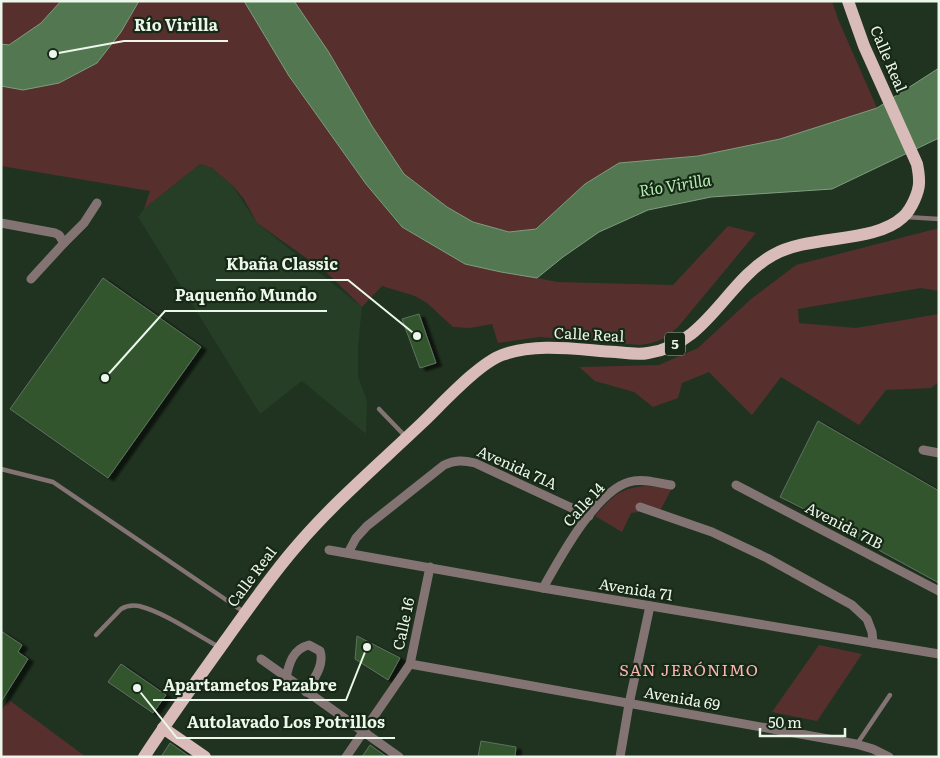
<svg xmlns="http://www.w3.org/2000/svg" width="940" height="758" viewBox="0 0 940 758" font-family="Literata,serif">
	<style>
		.built { fill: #263d26 }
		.green { fill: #57302e }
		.water { fill: #527751; stroke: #809d7f }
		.building { fill: #30542f; stroke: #5f735e; filter: url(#shadow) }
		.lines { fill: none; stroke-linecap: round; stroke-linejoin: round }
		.service { stroke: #837473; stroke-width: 4.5 }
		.minor { stroke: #837473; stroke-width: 9 }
		.primary { stroke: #d9bcb9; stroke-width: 12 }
		.labels { text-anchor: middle; stroke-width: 4.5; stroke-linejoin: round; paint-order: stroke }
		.shield { fill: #172816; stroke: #abb9aa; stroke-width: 1 }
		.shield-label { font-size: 14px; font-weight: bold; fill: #ebf7ea }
		.street-label { font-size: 15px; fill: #ebf7ea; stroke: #172816 }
		.water-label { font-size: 16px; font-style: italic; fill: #b5f0b3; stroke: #172816 }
		.neighbourhood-label { font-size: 16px; letter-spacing: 1px; fill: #fab6b1; stroke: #172816 }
		.leader { fill: none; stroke: #ebf7ea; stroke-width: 2 }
		.callout-dot { fill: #ebf7ea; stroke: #172816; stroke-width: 2 }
		.callout-label { font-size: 16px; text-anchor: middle; font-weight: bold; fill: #ebf7ea; stroke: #172816; stroke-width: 4.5; stroke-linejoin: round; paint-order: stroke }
	</style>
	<defs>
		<filter id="shadow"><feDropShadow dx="5.5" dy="3" stdDeviation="1" flood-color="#0009"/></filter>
	</defs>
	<rect width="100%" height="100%" fill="#203220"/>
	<polygon class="built" points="200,164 212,168 232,185 257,223 362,307 358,347 358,377 367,400 366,434 302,381 260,414 138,217 144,209"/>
	<g class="green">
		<polygon points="1,1 61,1 41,23 9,45 1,44"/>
		<polygon points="139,1 244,1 289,76 366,184 401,227 465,264 501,272 537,278 557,282 673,285 728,226 756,233 678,327 665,338 652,343 640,345 540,337 498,343 492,324 470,328 453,327 427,303 415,296 382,286 362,307 326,272 257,223 244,199 232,185 212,168 200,164 144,209 150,191 1,166 1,86 23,90 97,63 121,32"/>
		<polygon points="294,1 832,1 838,19 877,108 780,139 698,156 619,163 585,184 536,229 509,232 473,222 447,207 404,174 372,126 328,51"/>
		<polygon points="939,228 939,291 921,288 798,309 799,323 856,328 939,314 939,382 931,388 886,390 859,425 781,377 752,415 709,372 682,383 678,398 653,407 634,392 595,381 579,367 659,365 698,348 751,299 796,265"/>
		<path d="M646 486 672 488 661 509 631 513 622 532 595 516C612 497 619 488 646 486Z"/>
		<polygon points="819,645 862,654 817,721 772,712"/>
		<polygon points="9,700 86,757 1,757 1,711"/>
	</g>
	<g class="water">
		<polygon points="61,1 139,1 121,32 97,63 59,83 23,90 1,86 1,44 9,45 41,23"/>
		<polygon points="244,1 294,1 328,51 372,126 404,174 447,207 473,222 509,232 536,229 585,184 619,163 698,156 780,139 877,108 939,68 939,138 832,189 711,197 648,210 599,232 563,257 537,278 501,272 465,264 402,227 366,184 289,76"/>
	</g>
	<g class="building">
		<polygon points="103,278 201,347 108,478 10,409"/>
		<polygon points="419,314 436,363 420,368 402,319"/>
		<polygon points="818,421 939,491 939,583 831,524 832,523 780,497"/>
		<polygon points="1,631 22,645 18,652 28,659 1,702"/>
		<polygon points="357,636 400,658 388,680 355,659"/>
		<polygon points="121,664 166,695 153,713 108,682"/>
		<polygon points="481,741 516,747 515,757 478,757"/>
		<polygon points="170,743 190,757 161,757"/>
		<polygon points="370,745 387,757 362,757"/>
	</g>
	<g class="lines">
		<g class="service">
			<polyline points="906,217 939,219"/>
			<polyline points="379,409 406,437"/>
			<polyline points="1,469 53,482 244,612"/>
			<path d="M96 635 121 609C126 606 133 605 139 606 166 613 195 634 219 647"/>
			<polyline points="857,744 890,695"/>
		</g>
		<g class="minor">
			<polyline points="1,223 55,233 59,235 64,243 84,223 97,203"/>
			<polyline points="31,279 64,243"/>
			<polyline points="923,450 939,453"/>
			<polyline points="736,485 939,591"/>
			<polyline points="640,507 712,532 767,558 852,605 867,619 872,632 873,643"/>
			<polyline points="329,550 543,588 939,654"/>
			<path d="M348 553 356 538 367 526 444 465C455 460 463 460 475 463L589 516"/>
			<path d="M543 588C560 558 595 492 629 482 642 478 658 483 671 485"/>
			<polyline points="261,659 399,757"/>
			<polyline points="410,664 856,744 873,749 889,757"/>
			<path d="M286 678C289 663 293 649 309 645L320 651C325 665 313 680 306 692"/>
			<polyline points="346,757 410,664 430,567"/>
			<polyline points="620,757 629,704 650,606"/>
		</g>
		<g class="primary">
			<polyline points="163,728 205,757"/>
			<path d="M144 757C170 717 198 679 225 641 248 609 270 577 295 548 333 503 379 464 422 423 442 404 478 364 502 355 537 342 580 350 616 352 626 353 638 355 648 353 707 345 726 281 773 255 810 234 874 244 903 217 911 210 920 191 919 180 919 175 918 169 917 164L864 46 848 1"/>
		</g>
	</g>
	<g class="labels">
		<rect class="shield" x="665" y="332.5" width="20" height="23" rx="4"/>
		<g class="shield-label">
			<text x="675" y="349">5</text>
		</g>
		<g class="street-label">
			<text transform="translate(888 59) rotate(67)" y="5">Calle Real</text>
			<text transform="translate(589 335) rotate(3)" y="5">Calle Real</text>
			<text transform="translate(517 468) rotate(24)" y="5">Avenida 71A</text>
			<text transform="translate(584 505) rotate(-48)" y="5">Calle 14</text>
			<text transform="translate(844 526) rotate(27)" y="5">Avenida 71B</text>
			<text transform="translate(252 577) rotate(-53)" y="5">Calle Real</text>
			<text transform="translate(636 590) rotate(9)" y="5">Avenida 71</text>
			<text transform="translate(404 624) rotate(-78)" y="5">Calle 16</text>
			<text transform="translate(682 699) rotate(10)" y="5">Avenida 69</text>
		</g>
		<g class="water-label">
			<text transform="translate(675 185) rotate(-9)" y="6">Río Virilla</text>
		</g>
		<g class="neighbourhood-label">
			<text x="689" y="676">SAN JERÓNIMO</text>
		</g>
	</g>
	<path class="leader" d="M53 54L124 41H228M417 336L348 280H216M105 378L165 311H327M367 647L346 700H153M137 688L177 738H395"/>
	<g class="callout-dot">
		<circle cx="53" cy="54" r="5"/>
		<circle cx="417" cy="336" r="5"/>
		<circle cx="105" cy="378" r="5"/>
		<circle cx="367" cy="647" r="5"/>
		<circle cx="137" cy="688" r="5"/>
	</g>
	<g class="callout-label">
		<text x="176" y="31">Río Virilla</text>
		<text x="282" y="270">Kbaña Classic</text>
		<text x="246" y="301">Paquenño Mundo</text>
		<text x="250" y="691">Apartametos Pazabre</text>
		<text x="286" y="728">Autolavado Los Potrillos</text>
	</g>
	<rect width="940" height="758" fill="none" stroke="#ebf7ea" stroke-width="5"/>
	<path d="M760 728v8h85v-8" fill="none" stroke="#ebf7ea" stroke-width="2.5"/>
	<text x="768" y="728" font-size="15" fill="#ebf7ea" stroke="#172816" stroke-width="4" paint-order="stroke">50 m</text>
</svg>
